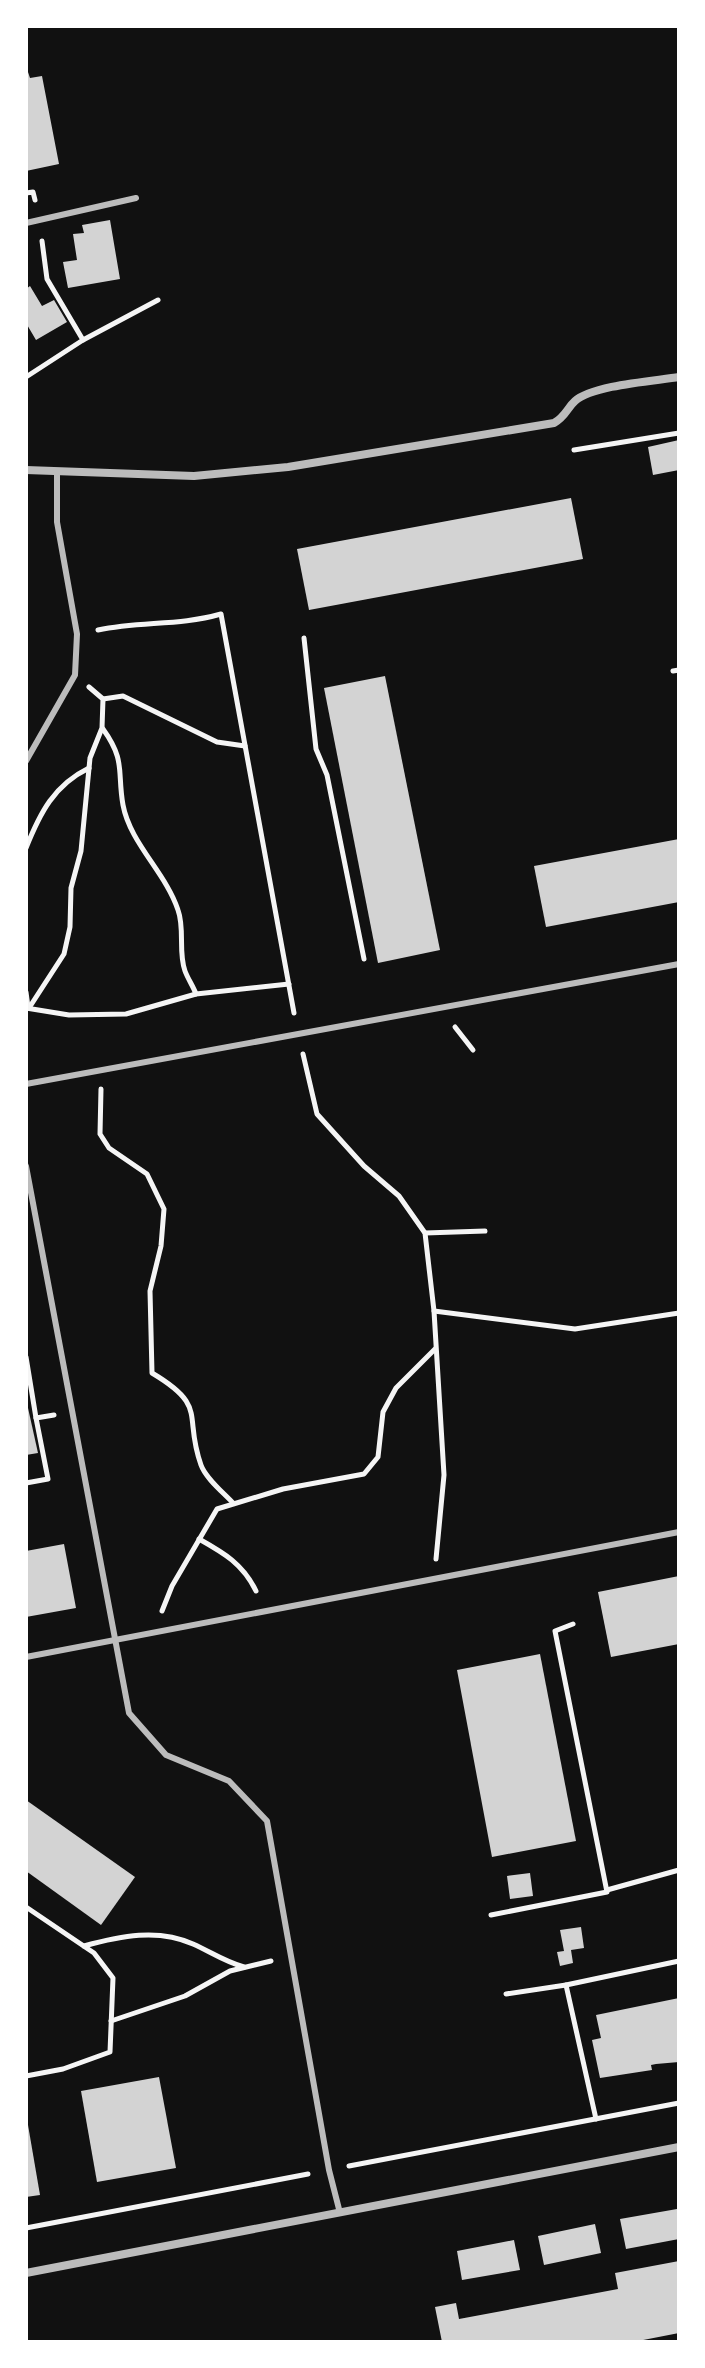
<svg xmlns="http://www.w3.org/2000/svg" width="705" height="2368" viewBox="0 0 705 2368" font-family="Commissioner,sans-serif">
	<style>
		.building { fill: #d3d3d3 }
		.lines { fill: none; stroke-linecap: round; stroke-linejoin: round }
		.path { stroke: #f5f5f5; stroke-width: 5 }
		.service { stroke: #bcbcbc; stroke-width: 6 }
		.minor { stroke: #bcbcbc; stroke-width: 8 }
	</style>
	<rect width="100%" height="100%" fill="#111"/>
	<g class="building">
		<polygon points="26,66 30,78 42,76 59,164 26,171"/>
		<polygon points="110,220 120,279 68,288 63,262 77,260 73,234 84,233 82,225"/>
		<polygon points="30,286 42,306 54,300 67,322 36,340 26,323 26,289"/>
		<polygon points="679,440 679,470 653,475 648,447"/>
		<polygon points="571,498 583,559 309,610 297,549"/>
		<polygon points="385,676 440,950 378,963 324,688"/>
		<polygon points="679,839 679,902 546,927 534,866"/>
		<polygon points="26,1399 38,1453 26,1455"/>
		<polygon points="64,1544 76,1608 26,1617 26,1551"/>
		<polygon points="679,1576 679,1644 611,1657 598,1592"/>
		<polygon points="540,1654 576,1841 492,1857 457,1670"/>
		<polygon points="26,1800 135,1877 101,1925 26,1871"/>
		<polygon points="530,1873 533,1896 510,1899 507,1876"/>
		<polygon points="581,1927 584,1948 571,1950 573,1963 560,1966 557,1952 564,1951 560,1930"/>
		<polygon points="679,1998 679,2062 656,2064 651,2065 652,2070 600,2078 592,2040 601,2038 596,2015"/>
		<polygon points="159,2077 176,2168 97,2182 81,2091"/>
		<polygon points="28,2125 40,2195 26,2197 26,2126"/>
		<polygon points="677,2209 679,2239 626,2249 620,2219"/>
		<polygon points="595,2224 601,2253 544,2265 538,2236"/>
		<polygon points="514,2240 520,2270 462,2280 457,2251"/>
		<polygon points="679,2261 679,2333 633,2342 442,2342 435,2307 456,2303 459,2319 618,2289 615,2273"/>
	</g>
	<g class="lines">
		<g class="path">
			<polyline points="26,193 33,192 35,200"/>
			<polyline points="42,241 47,279 83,340"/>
			<polyline points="26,377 83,340 158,300"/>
			<polyline points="574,450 679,433"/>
			<path d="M98 630C141 621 179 626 221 614L294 1013"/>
			<polyline points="304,638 316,749 327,775 364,959"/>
			<polyline points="673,671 679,670"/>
			<polyline points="103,699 123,696 217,742 245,746"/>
			<path d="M103 729C126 761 117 771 123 805 130 843 166 873 178 910 185 929 178 952 185 971 188 979 193 986 196 994"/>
			<path d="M26 848C40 813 54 785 89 768"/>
			<polyline points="26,992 28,1007"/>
			<polyline points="26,1008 69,1015 126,1014 196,994 289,984"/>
			<polyline points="29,1008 64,954 70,927 71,888 81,851 90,758 102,728 103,699 89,687"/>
			<polyline points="455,1027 473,1050"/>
			<polyline points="303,1054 317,1114 364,1166 399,1196 425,1233 434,1311 444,1475 436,1559"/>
			<path d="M101 1089 100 1134 109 1148 147 1174 164 1209 161 1246 150 1291 152 1373C209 1407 183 1415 201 1465 206 1479 224 1493 233 1503"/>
			<polyline points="425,1233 485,1231"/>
			<polyline points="434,1311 575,1329 679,1313"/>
			<polyline points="26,1357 36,1418 54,1415"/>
			<polyline points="26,1483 48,1479 36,1418"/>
			<path d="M199 1539C224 1553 243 1564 256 1591"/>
			<polyline points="162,1611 172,1586 217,1509 283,1489 364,1474 378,1457 383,1412 396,1388 435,1349"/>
			<polyline points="607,1890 679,1870"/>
			<polyline points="26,1907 94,1953 113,1978 110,2052 63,2069 26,2076"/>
			<polyline points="491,1915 607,1892 555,1631 573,1624"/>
			<path d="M84 1946C120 1936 158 1928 193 1944 211 1952 225 1962 244 1967"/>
			<polyline points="506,1994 566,1985"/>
			<polyline points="111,2021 185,1996 230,1971 271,1961"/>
			<polyline points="596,2119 566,1985 679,1961"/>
			<polyline points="349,2166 679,2103"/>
			<polyline points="26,2228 308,2174"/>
		</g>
		<g class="service">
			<polyline points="26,223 136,198"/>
			<polyline points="26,761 75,675 77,634 57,522 57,471"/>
			<polyline points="26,1084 679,964"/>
			<polyline points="26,1166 129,1713 166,1755 229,1781 267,1821 329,2170 340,2213"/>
			<polyline points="26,1657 679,1532"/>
		</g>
		<g class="minor">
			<path d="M26 470 194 476 288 467 554 423C566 416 567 408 575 401 593 385 655 381 679 377"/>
			<polyline points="26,2273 679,2147"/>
		</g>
	</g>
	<rect width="705" height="2368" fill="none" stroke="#ffffff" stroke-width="56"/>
</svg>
